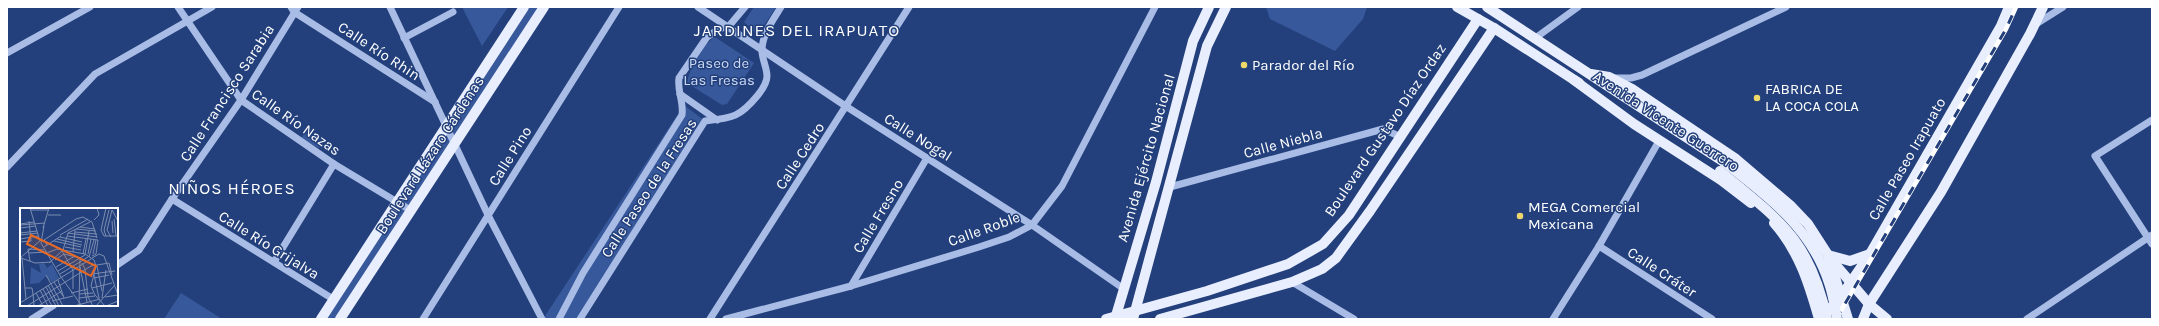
<svg xmlns="http://www.w3.org/2000/svg" width="2159" height="326" viewBox="0 0 2159 326" font-family="Karla,sans-serif">
	<style>
		.green { fill: #37589a }
		.lines { fill: none; stroke-linecap: round; stroke-linejoin: round }
		.minor { stroke: #a8bce5; stroke-width: 7 }
		.major { stroke: #e8eefd; stroke-width: 10 }
		.rail-casing { stroke: #fff; stroke-width: 4.5 }
		.rail { stroke: #23407c; stroke-width: 3; stroke-dasharray: 9; stroke-linecap: butt }
		.major-bridge { stroke: #e8eefd; stroke-width: 10 }
		.poi-dot { fill: #f0d96b; stroke: #23407c; stroke-width: 1.5 }
		.labels { text-anchor: middle; stroke-width: 3; stroke-linejoin: round; paint-order: stroke }
		.street-label { font-size: 15px; fill: #fff; stroke: #23407c }
		.park-label { font-size: 15px; fill: #cbd9f4; stroke: #23407c }
		.poi-label { font-size: 15px; fill: #fff; stroke: #23407c; text-anchor: start }
		.quarter-label { font-size: 17px; letter-spacing: 1px; fill: #fff; stroke: #23407c }
		.inset-road { fill: none; stroke: #7b8cb0; stroke-width: 1 }
		.view { fill: #ea6a24; fill-opacity: 0.15; stroke: #ea6a24; stroke-width: 2 }
		.inset-edge { fill: none; stroke: #fff; stroke-width: 2 }
	</style>
	<rect width="100%" height="100%" fill="#23407c"/>
	<g class="green">
		<polygon points="462,7 508,7 482,46"/>
		<polygon points="527,7 542,7 338,319 324,319"/>
		<polygon points="754,7 776,7 758,35 744,22"/>
		<polygon points="1266,7 1367,7 1363,19 1335,51 1270,19"/>
		<path d="M715 37 754 63 727 104 722 105 687 83C688 71 704 42 715 37Z"/>
		<polygon points="684,105 705,121 580,319 543,319"/>
		<polygon points="305,131 324,139 319,148 301,139"/>
		<polygon points="181,293 222,319 164,319"/>
	</g>
	<g class="lines">
		<g class="minor">
			<polyline points="178,7 241,100 334,164 412,211"/>
			<polyline points="291,7 294,12 435,102"/>
			<polyline points="390,7 488,215 542,319"/>
			<polyline points="698,7 847,107 1032,225 1124,289"/>
			<polyline points="2036,24 2063,7"/>
			<polyline points="404,38 453,12"/>
			<polyline points="1534,39 1578,7"/>
			<polyline points="7,53 90,7"/>
			<polyline points="1614,78 1631,78 1642,75 1786,7"/>
			<polyline points="680,94 717,120"/>
			<polyline points="2152,120 2095,156 2152,244"/>
			<polyline points="7,167 95,74 212,7"/>
			<polyline points="1170,187 1383,129 1401,137"/>
			<polyline points="172,199 333,299"/>
			<polyline points="1599,246 1712,319"/>
			<polyline points="274,262 334,164"/>
			<polyline points="117,265 139,250 172,199 241,100 298,7"/>
			<polyline points="1292,282 1354,319"/>
			<polyline points="851,286 927,158"/>
			<polyline points="32,319 54,305"/>
			<polyline points="423,319 619,7"/>
			<path d="M559 319 583 273 682 115C684 102 677 91 679 78L707 37 719 29 729 26 745 7"/>
			<path d="M580 319 705 121C733 118 740 117 758 95 762 90 767 83 767 76 767 67 761 57 762 49 763 33 773 20 781 7"/>
			<polyline points="710,319 909,7"/>
			<polyline points="726,319 851,286 979,247 1009,237 1032,225 1062,186 1155,7"/>
			<polyline points="1553,319 1599,246 1659,141"/>
			<polyline points="2027,319 2152,235"/>
		</g>
		<g class="major">
			<polyline points="1457,7 1494,28 1579,83"/>
			<polyline points="1487,7 1724,162"/>
			<polyline points="1591,74 1609,77 1632,89 1736,159 1790,205 1808,224 1828,255 1848,319"/>
			<polyline points="1574,80 1634,124 1721,180 1751,203"/>
			<path d="M1774 223C1799 251 1809 284 1819 319"/>
			<polyline points="1828,255 1850,261 1870,254"/>
			<polyline points="1835,264 1869,304 1887,319"/>
			<polyline points="321,319 524,7"/>
			<polyline points="340,319 544,7"/>
			<polyline points="1106,319 1207,291 1288,264 1323,244 1349,215 1478,19"/>
			<polyline points="1115,319 1156,182 1193,41 1209,7"/>
			<polyline points="1133,319 1207,46 1226,7"/>
			<polyline points="1160,319 1292,282 1322,269 1336,258 1370,211 1494,28"/>
			<polyline points="1821,319 1842,295 1870,254 2001,26 2009,7"/>
			<polyline points="1863,319 1869,304 1941,192 2030,34 2043,7"/>
		</g>
		<defs>
			<polyline id="rail" points="1836,319 2006,29 2016,7"/>
		</defs>
		<use href="#rail" class="rail-casing"/>
		<use href="#rail" class="rail"/>
		<g class="major-bridge">
			<path d="M1724 162C1767 195 1812 229 1829 283 1833 294 1835 307 1837 319"/>
			<path d="M1720 171C1779 220 1810 239 1827 319"/>
		</g>
	</g>
	<g class="poi-dot">
		<circle cx="1244" cy="65" r="4"/>
		<circle cx="1757" cy="98" r="4"/>
		<circle cx="1520" cy="216" r="4"/>
	</g>
	<g class="labels">
		<g class="street-label">
			<text transform="translate(379 51) rotate(33)" y="5">Calle Río Rhin</text>
			<text transform="translate(227 93) rotate(-57)" y="5">Calle Francisco Sarabia</text>
			<text transform="translate(1666 121) rotate(33)" y="5">Avenida Vicente Guerrero</text>
			<text transform="translate(296 122) rotate(35)" y="5">Calle Río Nazas</text>
			<text transform="translate(1385 130) rotate(-56)" y="5">Boulevard Gustavo Díaz Ordaz</text>
			<text transform="translate(918 137) rotate(32)" y="5">Calle Nogal</text>
			<text transform="translate(1283 143) rotate(-15)" y="5">Calle Niebla</text>
			<text transform="translate(430 155) rotate(-57)" y="5">Boulevard Lázaro Cárdenas</text>
			<text transform="translate(510 156) rotate(-58)" y="5">Calle Pino</text>
			<text transform="translate(800 156) rotate(-57)" y="5">Calle Cedro</text>
			<text transform="translate(1146 158) rotate(-74)" y="5">Avenida Ejército Nacional</text>
			<text transform="translate(1907 159) rotate(-60)" y="5">Calle Paseo Irapuato</text>
			<text transform="translate(649 188) rotate(-57)" y="5">Calle Paseo de la Fresas</text>
			<text transform="translate(878 216) rotate(-59)" y="5">Calle Fresno</text>
			<text transform="translate(984 229) rotate(-20)" y="5">Calle Roble</text>
			<text transform="translate(269 245) rotate(32)" y="5">Calle Río Grijalva</text>
			<text transform="translate(1662 272) rotate(33)" y="5">Calle Cráter</text>
		</g>
		<g class="park-label">
			<text x="719" y="68">Paseo de<tspan x="719" dy="17">Las Fresas</tspan></text>
		</g>
		<g class="poi-label">
			<text x="1252" y="70">Parador del Río</text>
			<text x="1765" y="94">FABRICA DE<tspan x="1765" dy="17">LA COCA COLA</tspan></text>
			<text x="1528" y="212">MEGA Comercial<tspan x="1528" dy="17">Mexicana</tspan></text>
		</g>
		<g class="quarter-label">
			<text x="797" y="36">JARDINES DEL IRAPUATO</text>
			<text x="232" y="194">NIÑOS HÉROES</text>
		</g>
	</g>
	<g transform="translate(20 208)">
		<rect width="98" height="98" fill="#23407c"/>
		<path d="M24 55 27 60 32 56 39 70 32 74 26 68 19 75 10 76 11 59 21 65 19 56Z" fill="#37589a"/>
		<path class="inset-road" d="M10 0 20 33M86 0 81 22 84 28H98M11 2H28M92 2 98 13M28 7H41M94 11 96 28M74 12 79 7 77 0M92 13 93 25M0 14 1 26M72 14 77 30M0 16 14 14M0 17 25 15M24 18 21 35 41 69M60 19 75 21M0 20 16 18M23 20 29 0M56 21 76 23M55 24 77 26M0 25 17 23M48 25 77 29M0 27 18 25M40 27 68 11M47 28 78 32 76 46 72 48M86 28 84 22 89 2M40 29 62 34M91 29 87 22 92 2M0 31 18 28M37 31 62 37M34 33 61 39M0 34 11 33 9 13M27 37 24 32 56 11 63 9 70 13M24 39 41 28M45 39 61 42M42 43 53 62V81M53 44 55 22M9 45 26 44M27 45 37 41 65 46 74 52 76 58 71 78 75 87 85 98M63 46 66 31M68 46 71 31M73 46 76 32M69 49 74 32M0 50 21 32M1 50 15 55 31 54M2 50 6 91M72 50 79 46 84 48 98 87M35 52 44 46 60 50 59 97M10 53 8 41 24 42M29 55 43 42 48 25 72 13M62 55 65 61 68 89 73 98M77 58 82 83M36 59 55 48M60 59 67 94M38 63 65 47 69 23M40 66 68 49M72 66 95 63M26 67 43 98M74 67 79 90M41 69 62 98M74 70 89 67M38 72 44 90M34 74 43 88M28 77 39 98M26 79 36 98M5 80H12L13 86M72 80 92 75M23 81 32 98M20 82 28 98M16 85 23 98M51 85 68 81M13 86 14 98M59 86 73 85M85 89 98 87M59 90 75 88M82 90 86 62M32 93 53 88M0 95 71 51M7 98 71 58 89 55 92 67M18 98 42 83M54 98 80 91M76 98 94 78M86 98 98 93"/>
		<path class="view" d="M11 27 76 58 71 68 7 36Z"/>
		<rect width="98" height="98" class="inset-edge"/>
	</g>
	<rect width="2159" height="326" fill="none" stroke="#ffffff" stroke-width="16"/>
</svg>
